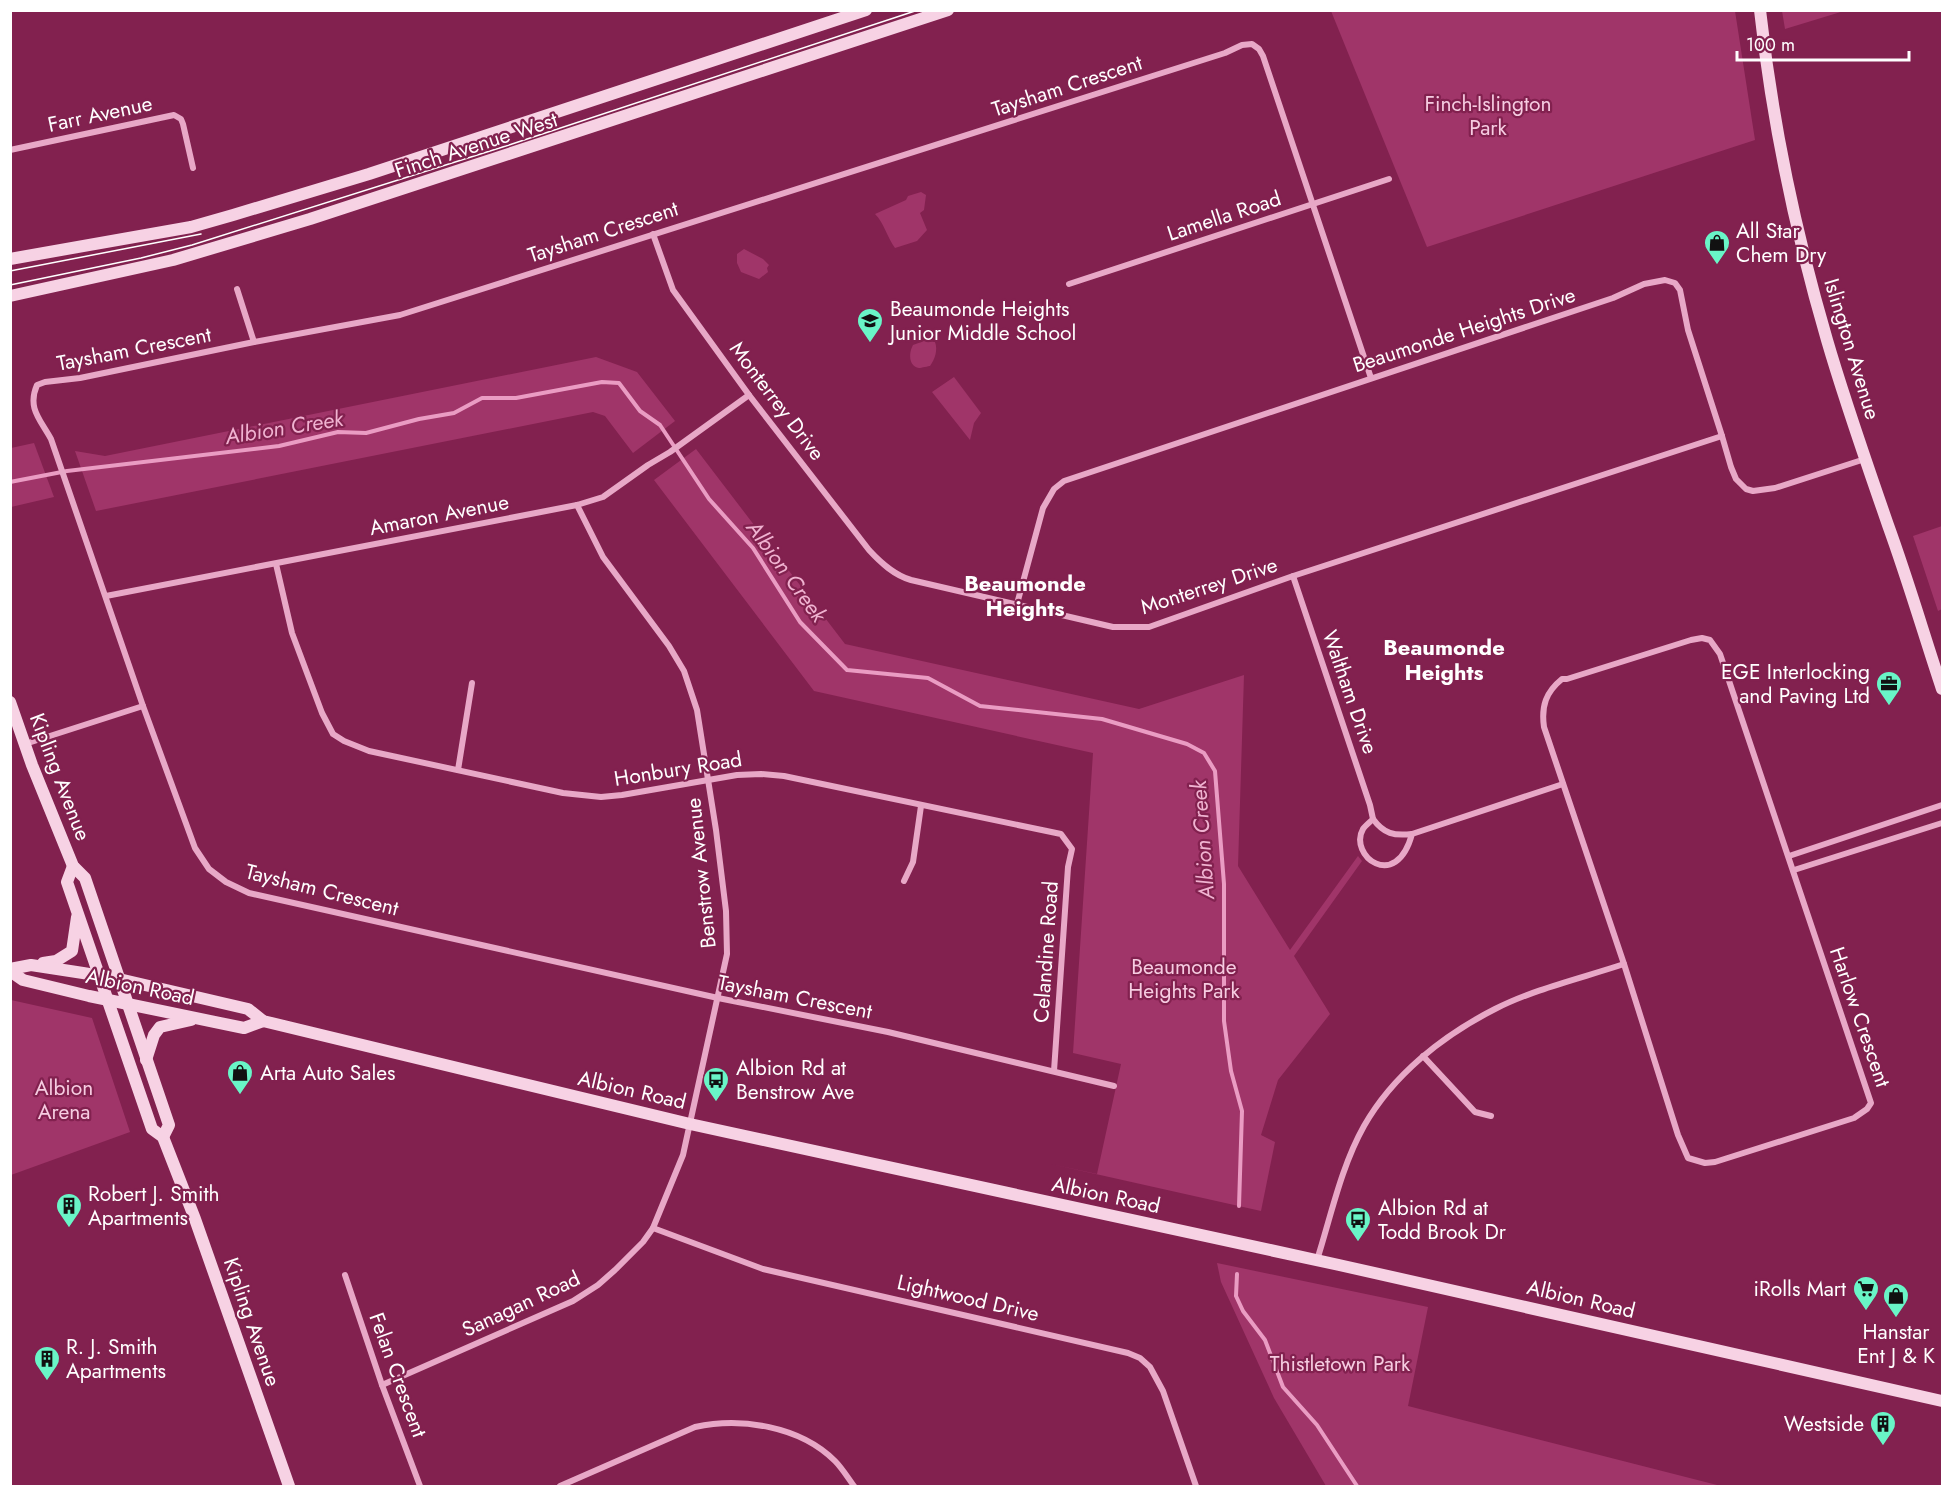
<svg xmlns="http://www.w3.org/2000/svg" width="1953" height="1497" viewBox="0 0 1953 1497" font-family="Jost,sans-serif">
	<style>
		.green { fill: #a03569 }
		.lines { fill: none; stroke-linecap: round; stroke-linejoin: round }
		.stream { stroke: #ea9cc3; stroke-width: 4 }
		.minor { stroke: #e8a8c7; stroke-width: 6 }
		.secondary { stroke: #f7d2e4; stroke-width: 12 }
		.tram { stroke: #fff; stroke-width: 1.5 }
		.labels { text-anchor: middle; stroke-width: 4.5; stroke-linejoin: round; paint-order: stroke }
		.street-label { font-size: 21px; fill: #fff; stroke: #82214f }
		.park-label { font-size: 21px; fill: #f6cce1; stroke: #82214f }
		.poi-label { font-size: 21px; fill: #fff; stroke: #82214f; text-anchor: start }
		.water-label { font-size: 22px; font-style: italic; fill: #f0b3d1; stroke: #82214f }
		.neighbourhood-label { font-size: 22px; font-weight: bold; fill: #fff; stroke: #82214f }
	</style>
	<rect width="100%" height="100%" fill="#82214f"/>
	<g class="green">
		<polygon points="1331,11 1735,11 1755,140 1427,247"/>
		<polygon points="1782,11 1782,10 1844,11 1785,29"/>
		<path d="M921 192 926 195 924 210 920 213 927 230 917 241 895 248C887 237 884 223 875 214L906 200 908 196Z"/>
		<polygon points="744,249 763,259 769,265 767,268 768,272 759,279 741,272 737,263 737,254"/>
		<path d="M924 341 935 342C938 350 935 359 930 366 929 366 921 368 919 368 908 366 909 352 913 345Z"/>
		<polygon points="596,357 637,372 675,421 633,453 605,416 593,412 96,511 75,451 105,456"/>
		<polygon points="954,377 981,413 974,423 970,440 932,392"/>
		<polygon points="34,443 54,497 11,507 11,448"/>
		<polygon points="696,449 845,644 1139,709 1244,675 1238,866 1290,950 1358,856 1362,861 1294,956 1330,1014 1278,1080 1261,1135 1275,1142 1261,1211 1051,1164 1097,1174 1121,1064 1073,1053 1093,753 814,691 654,480"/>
		<polygon points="1942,526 1942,609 1938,611 1913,536"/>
		<polygon points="11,1000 92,1018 130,1132 11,1175"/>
		<polygon points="1217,1263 1428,1307 1408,1406 1721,1486 1326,1486 1274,1398 1221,1282"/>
	</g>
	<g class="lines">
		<g class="stream">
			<polyline points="10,482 67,471 279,446 338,432 366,433 419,419 454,413 482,398 516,398 602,382 619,383 640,411 660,425 709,499 753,548 800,622 847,670 928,678 980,706 1102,719 1187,744 1204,753 1215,771 1224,884 1224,1021 1231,1071 1242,1111 1239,1206"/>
			<polyline points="1237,1274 1236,1296 1243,1311 1265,1340 1283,1387 1317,1425 1357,1486"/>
		</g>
		<g class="minor">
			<polyline points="10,150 174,115 181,119 183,124 193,168"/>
			<path d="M653 234 673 290 749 395 869 550C881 563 894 575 911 580L1113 627H1149L1293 576 1722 436"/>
			<polyline points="1069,284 1389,179"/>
			<polyline points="237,289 254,342"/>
			<polyline points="276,564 292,633 322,713 333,734 344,741 369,751 563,793 601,797 622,795 737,775 761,774 784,776 1061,834 1072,849 1068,867 1054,1071"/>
			<path d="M1293 576 1370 805 1373 819C1370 822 1365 826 1363 829 1348 855 1396 893 1412 834L1563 784"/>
			<polyline points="106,596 577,505 603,497 648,465 670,452 749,395"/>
			<polyline points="1017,604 1043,508 1054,489 1064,481 1613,298 1644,284 1665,280 1675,283 1680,290 1688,330 1722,436 1731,467 1736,479 1746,489 1753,491 1775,488 1865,459"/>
			<path d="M1702 638 1710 640 1720 654 1871 1103 1867 1109 1854 1118 1715 1162 1705 1163 1688 1158 1678 1135 1624 964 1544 727C1541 706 1546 692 1562 679H1567L1691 640Z"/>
			<polyline points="25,744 143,706"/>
			<polyline points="458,770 472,683"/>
			<path d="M1373 819C1384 834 1394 836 1412 834"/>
			<polyline points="1789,856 1942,805"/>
			<polyline points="1794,870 1942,823"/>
			<polyline points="904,881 913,862 921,806"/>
			<polyline points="1423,1056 1475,1112 1491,1116"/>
			<path d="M1114 1086 888 1032 718 998 249 893 226 882 209 869 195 848 143 706 51 439C40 419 27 408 37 385L45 382 80 378 254 342 400 315 1225 53 1242 45 1252 44 1259 49 1263 56 1371 378"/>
			<polyline points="653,1228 763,1269 1128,1353 1140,1358 1150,1367 1163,1391 1196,1486"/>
			<path d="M1317 1260C1331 1216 1341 1167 1364 1126 1393 1075 1442 1036 1495 1009 1534 989 1582 978 1624 964"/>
			<polyline points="345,1275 382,1385 420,1486"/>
			<polyline points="382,1385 573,1301 598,1285 615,1270 643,1242 653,1228 683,1155 727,954 726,911 716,830 697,710 684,671 669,646 603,557 577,505"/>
			<path d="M560 1486 695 1427C741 1417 800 1426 835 1461 842 1468 848 1478 854 1486"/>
		</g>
		<g class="secondary">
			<path d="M1760 10C1772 120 1796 234 1827 340 1845 402 1867 464 1888 525 1908 580 1924 635 1942 689"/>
			<polyline points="10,259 191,227 233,215 369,174 866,10"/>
			<polyline points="10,296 173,260 310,219 948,10"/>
			<polyline points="10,702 32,765 73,866 85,878 169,1125 163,1137"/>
			<polyline points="73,866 67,882 152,1129 163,1137 195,1219 289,1486"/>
			<polyline points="43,963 56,961 72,951 77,917"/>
			<polyline points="10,969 31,965 83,973 119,979 248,1009 263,1021 690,1124 1339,1265 1942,1401"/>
			<polyline points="10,971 23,980 89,996 244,1028 263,1021"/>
			<polyline points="146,1060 154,1035 160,1027 191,1020"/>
		</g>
		<g class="tram">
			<polyline points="10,271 201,234"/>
			<polyline points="10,285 141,258 192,245 509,145 918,10"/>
		</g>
	</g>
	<defs>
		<symbol id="shop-pin" viewBox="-11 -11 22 30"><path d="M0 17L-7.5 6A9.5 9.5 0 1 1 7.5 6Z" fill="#69f5c7" stroke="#82214f"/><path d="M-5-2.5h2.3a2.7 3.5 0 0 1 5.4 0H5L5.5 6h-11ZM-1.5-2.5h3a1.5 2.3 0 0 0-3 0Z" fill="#111"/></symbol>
		<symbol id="school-pin" viewBox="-11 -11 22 30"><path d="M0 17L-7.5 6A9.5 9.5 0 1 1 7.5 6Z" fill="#69f5c7" stroke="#82214f"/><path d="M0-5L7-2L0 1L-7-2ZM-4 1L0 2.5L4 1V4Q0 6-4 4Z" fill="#111"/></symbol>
		<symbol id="office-pin" viewBox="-11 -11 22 30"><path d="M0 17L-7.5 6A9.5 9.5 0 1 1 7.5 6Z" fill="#69f5c7" stroke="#82214f"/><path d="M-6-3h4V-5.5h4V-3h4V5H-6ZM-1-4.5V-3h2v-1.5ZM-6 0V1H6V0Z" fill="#111"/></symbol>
		<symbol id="bus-pin" viewBox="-11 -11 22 30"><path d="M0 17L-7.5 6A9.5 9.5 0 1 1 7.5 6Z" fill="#69f5c7" stroke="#82214f"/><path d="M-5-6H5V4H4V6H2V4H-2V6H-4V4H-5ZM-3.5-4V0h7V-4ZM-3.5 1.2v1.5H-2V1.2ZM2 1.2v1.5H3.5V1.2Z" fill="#111"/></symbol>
		<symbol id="building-pin" viewBox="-11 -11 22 30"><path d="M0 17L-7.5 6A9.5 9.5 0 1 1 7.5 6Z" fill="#69f5c7" stroke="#82214f"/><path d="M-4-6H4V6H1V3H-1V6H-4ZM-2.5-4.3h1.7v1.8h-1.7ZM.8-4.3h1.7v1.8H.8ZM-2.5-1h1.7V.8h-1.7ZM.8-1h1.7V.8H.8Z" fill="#111"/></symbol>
		<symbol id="supermarket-pin" viewBox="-11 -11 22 30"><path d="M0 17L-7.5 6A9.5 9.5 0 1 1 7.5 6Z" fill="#69f5c7" stroke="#82214f"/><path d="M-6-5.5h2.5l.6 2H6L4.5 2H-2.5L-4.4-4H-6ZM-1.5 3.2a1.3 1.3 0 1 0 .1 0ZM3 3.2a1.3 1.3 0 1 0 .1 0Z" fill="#111"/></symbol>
	</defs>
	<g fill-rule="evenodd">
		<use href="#shop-pin" x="1702" y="228" width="30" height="40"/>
		<use href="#school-pin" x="855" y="306" width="30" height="40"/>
		<use href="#office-pin" x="1874" y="669" width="30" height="40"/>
		<use href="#shop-pin" x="225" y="1058" width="30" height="40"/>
		<use href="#bus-pin" x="701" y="1065" width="30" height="40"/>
		<use href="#building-pin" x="54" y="1191" width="30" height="40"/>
		<use href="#bus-pin" x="1343" y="1205" width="30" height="40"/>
		<use href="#supermarket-pin" x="1851" y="1274" width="30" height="40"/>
		<use href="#shop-pin" x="1881" y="1281" width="30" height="40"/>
		<use href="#building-pin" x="32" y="1344" width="30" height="40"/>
		<use href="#building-pin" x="1868" y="1409" width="30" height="40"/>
	</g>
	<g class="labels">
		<g class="street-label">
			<text transform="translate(1067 86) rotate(-18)" y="7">Taysham Crescent</text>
			<text transform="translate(100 114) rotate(-12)" y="7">Farr Avenue</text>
			<text transform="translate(476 145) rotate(-18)" y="7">Finch Avenue West</text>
			<text transform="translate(1224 216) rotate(-18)" y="7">Lamella Road</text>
			<text transform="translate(603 232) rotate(-18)" y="7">Taysham Crescent</text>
			<text transform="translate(1464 330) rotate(-18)" y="7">Beaumonde Heights Drive</text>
			<text transform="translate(134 349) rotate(-11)" y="7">Taysham Crescent</text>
			<text transform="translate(1852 349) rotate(73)" y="7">Islington Avenue</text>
			<text transform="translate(777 401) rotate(53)" y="7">Monterrey Drive</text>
			<text transform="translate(439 515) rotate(-11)" y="7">Amaron Avenue</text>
			<text transform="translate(1209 586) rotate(-18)" y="7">Monterrey Drive</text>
			<text transform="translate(1350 692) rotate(71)" y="7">Waltham Drive</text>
			<text transform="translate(678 769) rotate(-9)" y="7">Honbury Road</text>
			<text transform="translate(60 777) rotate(69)" y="7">Kipling Avenue</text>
			<text transform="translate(701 873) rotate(-96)" y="7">Benstrow Avenue</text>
			<text transform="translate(322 890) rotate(14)" y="7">Taysham Crescent</text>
			<text transform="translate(1046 952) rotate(-86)" y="7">Celandine Road</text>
			<text transform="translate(140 987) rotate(12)" y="7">Albion Road</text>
			<text transform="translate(795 997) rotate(11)" y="7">Taysham Crescent</text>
			<text transform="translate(1860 1017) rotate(71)" y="7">Harlow Crescent</text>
			<text transform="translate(632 1090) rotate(13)" y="7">Albion Road</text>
			<text transform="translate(1106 1195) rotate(12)" y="7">Albion Road</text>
			<text transform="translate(968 1298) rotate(13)" y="7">Lightwood Drive</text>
			<text transform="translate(1581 1299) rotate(13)" y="7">Albion Road</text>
			<text transform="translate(521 1304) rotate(-25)" y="7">Sanagan Road</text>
			<text transform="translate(252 1322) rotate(71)" y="7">Kipling Avenue</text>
			<text transform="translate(398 1375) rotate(70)" y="7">Felan Crescent</text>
		</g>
		<g class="park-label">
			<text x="1488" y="111">Finch-Islington<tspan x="1488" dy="24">Park</tspan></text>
			<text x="1184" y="974">Beaumonde<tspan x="1184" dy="24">Heights Park</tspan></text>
			<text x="64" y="1095">Albion<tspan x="64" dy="24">Arena</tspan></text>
			<text x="1340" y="1371">Thistletown Park</text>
		</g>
		<g class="poi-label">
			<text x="1736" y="238">All Star<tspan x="1736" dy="24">Chem Dry</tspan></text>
			<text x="890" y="316">Beaumonde Heights<tspan x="890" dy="24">Junior Middle School</tspan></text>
			<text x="1870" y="679" text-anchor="end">EGE Interlocking<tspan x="1870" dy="24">and Paving Ltd</tspan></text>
			<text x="736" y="1075">Albion Rd at<tspan x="736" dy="24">Benstrow Ave</tspan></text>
			<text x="260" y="1080">Arta Auto Sales</text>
			<text x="88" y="1201">Robert J. Smith<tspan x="88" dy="24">Apartments</tspan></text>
			<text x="1378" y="1215">Albion Rd at<tspan x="1378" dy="24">Todd Brook Dr</tspan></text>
			<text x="1846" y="1296" text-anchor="end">iRolls Mart</text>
			<text x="1896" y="1339" text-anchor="middle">Hanstar<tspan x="1896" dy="24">Ent J &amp; K</tspan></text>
			<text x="66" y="1354">R. J. Smith<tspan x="66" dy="24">Apartments</tspan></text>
			<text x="1864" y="1431" text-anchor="end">Westside</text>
		</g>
		<g class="water-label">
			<text transform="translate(284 427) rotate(-9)" y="8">Albion Creek</text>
			<text transform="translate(787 571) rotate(54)" y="8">Albion Creek</text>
			<text transform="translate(1202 840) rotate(-94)" y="8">Albion Creek</text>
		</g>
		<g class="neighbourhood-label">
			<text x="1025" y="591">Beaumonde<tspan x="1025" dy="25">Heights</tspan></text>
			<text x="1444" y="655">Beaumonde<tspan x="1444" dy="25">Heights</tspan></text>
		</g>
	</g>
	<rect width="1953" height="1497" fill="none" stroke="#ffffff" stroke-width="24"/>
	<path d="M1737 51v9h172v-9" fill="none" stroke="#ffffff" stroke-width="3"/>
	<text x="1746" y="51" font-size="18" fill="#ffffff" stroke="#82214f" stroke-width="4.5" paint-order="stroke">100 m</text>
</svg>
